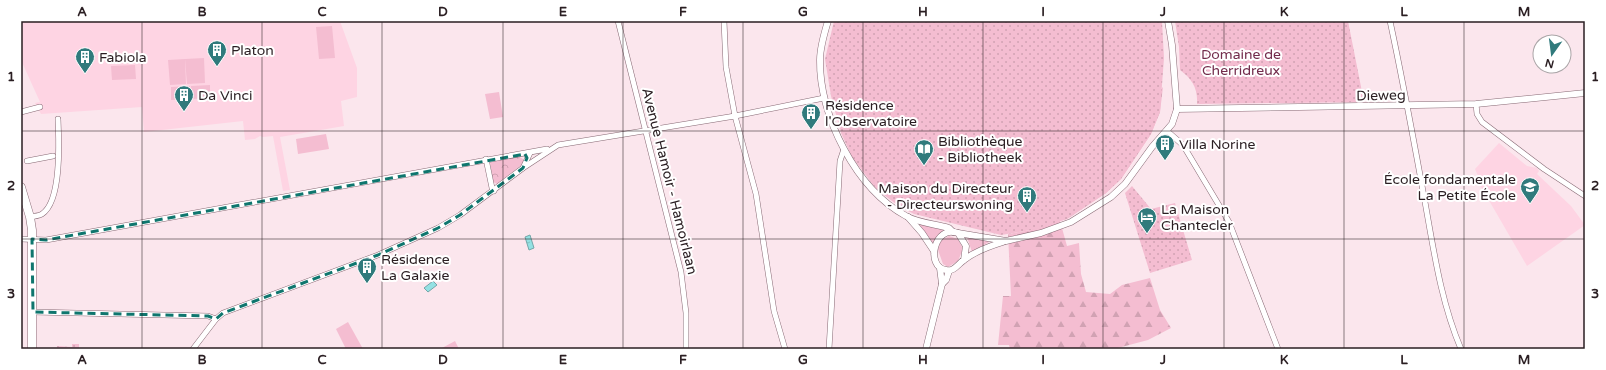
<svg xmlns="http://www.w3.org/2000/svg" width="1606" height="370" viewBox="0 0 1606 370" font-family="'Varela Round',sans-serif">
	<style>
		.built { fill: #fed4e3 }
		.grass { fill: #f4bdd1 }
		.forest { fill: url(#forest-firs) }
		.park { fill: url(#park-crowns) }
		.garden { fill: url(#garden-dots) }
		.water { fill: url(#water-ripples); stroke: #74a6a9 }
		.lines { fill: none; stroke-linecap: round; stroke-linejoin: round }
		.minor-casing { stroke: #876974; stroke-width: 6 }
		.tertiary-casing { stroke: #876974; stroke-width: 7 }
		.primary-casing { stroke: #876974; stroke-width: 9 }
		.minor { stroke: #fff; stroke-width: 5 }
		.tertiary { stroke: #fff; stroke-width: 6 }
		.primary { stroke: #fff; stroke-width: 8 }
		.marked { fill: none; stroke: #0f766e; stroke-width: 3; stroke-dasharray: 8 5; stroke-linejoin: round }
		.grid { fill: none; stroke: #2a1e22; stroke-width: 1; stroke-opacity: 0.55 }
		.labels { text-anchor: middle; stroke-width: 4; stroke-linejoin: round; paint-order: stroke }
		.poi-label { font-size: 14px; fill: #2a1e22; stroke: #fff; text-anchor: start }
		.park-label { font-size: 14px; fill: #732c4c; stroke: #fff }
		.street-label { font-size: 14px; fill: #2a1e22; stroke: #fff }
		.neatline { fill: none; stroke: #2a1e22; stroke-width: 1.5 }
		.grid-label { font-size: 13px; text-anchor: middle; font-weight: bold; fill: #2a1e22 }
	</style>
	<defs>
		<pattern id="forest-firs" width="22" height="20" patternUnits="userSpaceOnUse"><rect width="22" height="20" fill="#f4bdd1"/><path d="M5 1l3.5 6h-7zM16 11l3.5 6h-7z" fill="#d1a2b3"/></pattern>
		<pattern id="park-crowns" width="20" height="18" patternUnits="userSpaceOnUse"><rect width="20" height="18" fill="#f4bdd1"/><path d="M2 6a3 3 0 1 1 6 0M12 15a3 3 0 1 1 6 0" fill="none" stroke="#d1a2b3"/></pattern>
		<pattern id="garden-dots" width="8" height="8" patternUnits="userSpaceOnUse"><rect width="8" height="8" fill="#f4bdd1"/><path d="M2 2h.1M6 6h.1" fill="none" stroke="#d1a2b3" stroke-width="1.8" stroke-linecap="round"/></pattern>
		<pattern id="water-ripples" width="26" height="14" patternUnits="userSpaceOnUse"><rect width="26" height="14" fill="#93e1e3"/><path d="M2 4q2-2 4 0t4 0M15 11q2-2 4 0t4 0" fill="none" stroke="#7fc1c2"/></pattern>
	</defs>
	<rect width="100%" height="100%" fill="#fbe6ed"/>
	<g class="built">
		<polygon points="21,21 340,21 357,68 357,97 341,101 344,126 280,137 290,190 283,191 273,136 263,137 260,136 255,139 245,140 243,121 144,132 142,107 41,114 35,103 40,102 21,60"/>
		<polygon points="1499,143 1527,166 1537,168 1539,171 1537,174 1571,206 1585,225 1527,266 1476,178 1478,176 1475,169"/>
	</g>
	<g class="grass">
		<polygon points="332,26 335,58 319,59 316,27"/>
		<polygon points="204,58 205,83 187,84 185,59"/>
		<polygon points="185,59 186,84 170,85 168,60"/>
		<polygon points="135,65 136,79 112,80 111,66"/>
		<polygon points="210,85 210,98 192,99 191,86"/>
		<polygon points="190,86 191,99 171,100 171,87"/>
		<polygon points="499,92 503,117 490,119 485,94"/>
		<polygon points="326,134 329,149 298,154 296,139"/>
		<polygon points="919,224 947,229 936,238 933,244"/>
		<polygon points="949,236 958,239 963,249 958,261 948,267 943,264 938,250 940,241"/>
		<polygon points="967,237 988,241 989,242 972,252"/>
		<polygon points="348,322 363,349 346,349 336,329"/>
		<polygon points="455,341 459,349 443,349 442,348"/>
	</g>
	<polygon class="forest" points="1163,87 1160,112 1151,134 1121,179 1106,193 1067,219 1060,221 1067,246 1079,243 1081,274 1086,292 1110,294 1122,285 1150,278 1160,310 1171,328 1148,340 1114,349 1010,349 1009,345 998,345 1003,296 1011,296 1008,234 1031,230"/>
	<polygon class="park" points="518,156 523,159 523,164 497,184 493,182 490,162"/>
	<g class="garden">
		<polygon points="834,21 1162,21 1164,58 1160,112 1151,134 1121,179 1106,193 1067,219 1031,230 1001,235 914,214 900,207 876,189 852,157 841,133 831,96 825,59"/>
		<path d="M1175 21H1348L1364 102 1197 104C1198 88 1192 79 1180 70L1179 47Z"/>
		<polygon points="1132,186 1151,209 1175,203 1192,260 1150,273 1125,193"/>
		<polygon points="72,344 79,344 79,349 57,349 57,346 72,347"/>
	</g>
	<g class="water">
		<polygon points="530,235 534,248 529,250 525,237"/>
		<polygon points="433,281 437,285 428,292 424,288"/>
	</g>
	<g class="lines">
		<defs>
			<g id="minor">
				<polyline points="618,21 681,272 686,313 686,349"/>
				<polyline points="724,21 726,67 735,116 756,194 774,311 785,349"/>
				<path d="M1390 21C1403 81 1414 142 1425 202 1434 252 1441 302 1461 349"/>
				<polyline points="1476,104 1477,114 1482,122 1544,169 1585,196"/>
				<polyline points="21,112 40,107"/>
				<polyline points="1167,131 1183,145 1229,222 1278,349"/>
				<polyline points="486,159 492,188 494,191"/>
				<polyline points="27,161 53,156"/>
				<polyline points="523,168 530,153"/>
				<path d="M30 217C34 216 39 216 42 214 62 201 59 141 58 119"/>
				<polyline points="21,239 46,240 547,149"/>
				<polyline points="33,312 208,316 216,319"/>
				<polyline points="193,349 216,319 223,313 378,255 438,228 460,215 523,168 558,145 735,116 824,98"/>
				<polyline points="829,349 840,161 844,149"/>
			</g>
			<g id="tertiary">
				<path d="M828 21C824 34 820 47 820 60 819 116 856 189 906 216 918 223 936 224 949 228L953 232"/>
				<polyline points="1177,109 1476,104 1585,93"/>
				<polyline points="908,217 922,233 934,251"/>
				<polyline points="958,233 1006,241 1041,233 1071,222 1111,197 1125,184 1152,147 1172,124 1177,109 1172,45 1168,21"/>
				<path d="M964 260 966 246 958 233C934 224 925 267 946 270 954 272 958 264 964 260 975 251 990 246 1003 242"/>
				<polyline points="942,284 946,280 949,271"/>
				<polyline points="926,349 942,284 940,268"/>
			</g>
			<polyline id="primary" points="21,187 30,217 32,230 32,349"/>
		</defs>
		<use href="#minor" class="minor-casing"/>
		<use href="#tertiary" class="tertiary-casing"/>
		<use href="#primary" class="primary-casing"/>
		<use href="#minor" class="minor"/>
		<use href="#tertiary" class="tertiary"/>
		<use href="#primary" class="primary"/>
	</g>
	<path class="marked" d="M525 154 527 158 523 168 460 215 438 228 378 255 223 313 216 319 208 316 33 312 32 239 46 240Z"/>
	<path class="grid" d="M142 21V349M262 21V349M382 21V349M503 21V349M623 21V349M743 21V349M863 21V349M983 21V349M1103 21V349M1224 21V349M1344 21V349M1464 21V349M21 131H1585M21 239H1585"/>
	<defs>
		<symbol id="building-pin" viewBox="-11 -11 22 30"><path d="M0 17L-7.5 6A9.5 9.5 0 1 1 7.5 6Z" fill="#307a7c" stroke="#fff"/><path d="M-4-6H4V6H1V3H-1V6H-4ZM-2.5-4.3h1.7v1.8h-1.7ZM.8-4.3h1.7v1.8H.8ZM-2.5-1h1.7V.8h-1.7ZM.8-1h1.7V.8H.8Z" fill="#fff"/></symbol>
		<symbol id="library-pin" viewBox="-11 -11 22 30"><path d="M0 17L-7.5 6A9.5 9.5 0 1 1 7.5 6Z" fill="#307a7c" stroke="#fff"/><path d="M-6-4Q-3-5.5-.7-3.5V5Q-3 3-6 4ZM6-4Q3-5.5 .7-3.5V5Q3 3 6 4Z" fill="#fff"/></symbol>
		<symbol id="school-pin" viewBox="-11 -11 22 30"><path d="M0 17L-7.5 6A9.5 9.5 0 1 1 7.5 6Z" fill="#307a7c" stroke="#fff"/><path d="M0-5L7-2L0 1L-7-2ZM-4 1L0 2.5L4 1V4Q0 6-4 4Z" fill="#fff"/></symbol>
		<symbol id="hotel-pin" viewBox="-11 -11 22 30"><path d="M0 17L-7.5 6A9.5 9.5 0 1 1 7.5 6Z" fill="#307a7c" stroke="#fff"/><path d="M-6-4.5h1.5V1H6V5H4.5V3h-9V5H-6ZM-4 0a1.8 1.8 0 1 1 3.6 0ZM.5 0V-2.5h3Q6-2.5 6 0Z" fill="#fff"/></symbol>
	</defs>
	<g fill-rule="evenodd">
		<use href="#building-pin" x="206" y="39" width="22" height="30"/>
		<use href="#building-pin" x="74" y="46" width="22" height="30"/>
		<use href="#building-pin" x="173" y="84" width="22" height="30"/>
		<use href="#building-pin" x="800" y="102" width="22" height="30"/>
		<use href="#building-pin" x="1154" y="133" width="22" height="30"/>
		<use href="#library-pin" x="913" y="138" width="22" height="30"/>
		<use href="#school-pin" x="1519" y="176" width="22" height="30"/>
		<use href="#building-pin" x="1016" y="185" width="22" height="30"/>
		<use href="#hotel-pin" x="1136" y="206" width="22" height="30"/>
		<use href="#building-pin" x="356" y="256" width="22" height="30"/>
	</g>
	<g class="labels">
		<g class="poi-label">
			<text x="231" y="55">Platon</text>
			<text x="99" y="62">Fabiola</text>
			<text x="198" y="100">Da Vinci</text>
			<text x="825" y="110">Résidence<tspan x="825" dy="16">l'Observatoire</tspan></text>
			<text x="938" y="146">Bibliothèque<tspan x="938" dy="16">- Bibliotheek</tspan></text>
			<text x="1179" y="149">Villa Norine</text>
			<text x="1516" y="184" text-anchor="end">École fondamentale<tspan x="1516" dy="16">La Petite École</tspan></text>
			<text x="1013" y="193" text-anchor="end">Maison du Directeur<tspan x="1013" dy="16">- Directeurswoning</tspan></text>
			<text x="1161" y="214">La Maison<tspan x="1161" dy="16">Chantecler</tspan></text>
			<text x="381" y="264">Résidence<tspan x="381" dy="16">La Galaxie</tspan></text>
		</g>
		<g class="park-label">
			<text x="1241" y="59">Domaine de<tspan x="1241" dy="16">Cherridreux</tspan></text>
		</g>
		<g class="street-label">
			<text transform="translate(1381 95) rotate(-1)" y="5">Dieweg</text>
			<text transform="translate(670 181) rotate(76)" y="5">Avenue Hamoir - Hamoirlaan</text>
		</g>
	</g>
	<rect width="1606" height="370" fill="none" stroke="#ffffff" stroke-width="44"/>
	<g transform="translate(1552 54) rotate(194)"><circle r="19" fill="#ffffff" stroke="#aaa5a7"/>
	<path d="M0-3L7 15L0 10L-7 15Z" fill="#307a7c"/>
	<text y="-6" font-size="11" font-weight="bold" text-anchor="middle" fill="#2a1e22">N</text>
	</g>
	<rect x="22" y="22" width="1562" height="326" class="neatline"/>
	<g class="grid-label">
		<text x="82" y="16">A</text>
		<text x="202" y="16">B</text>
		<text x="322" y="16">C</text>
		<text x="443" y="16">D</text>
		<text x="563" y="16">E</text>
		<text x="683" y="16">F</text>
		<text x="803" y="16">G</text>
		<text x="923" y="16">H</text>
		<text x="1043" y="16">I</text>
		<text x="1163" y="16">J</text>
		<text x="1284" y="16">K</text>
		<text x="1404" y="16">L</text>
		<text x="1524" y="16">M</text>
		<text x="11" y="81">1</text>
		<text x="1595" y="81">1</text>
		<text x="11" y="190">2</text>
		<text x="1595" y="190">2</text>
		<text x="11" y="298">3</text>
		<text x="1595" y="298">3</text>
		<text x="82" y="364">A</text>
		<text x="202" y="364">B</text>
		<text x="322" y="364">C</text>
		<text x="443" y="364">D</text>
		<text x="563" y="364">E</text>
		<text x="683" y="364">F</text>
		<text x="803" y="364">G</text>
		<text x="923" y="364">H</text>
		<text x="1043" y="364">I</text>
		<text x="1163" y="364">J</text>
		<text x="1284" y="364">K</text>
		<text x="1404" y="364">L</text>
		<text x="1524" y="364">M</text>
	</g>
</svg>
